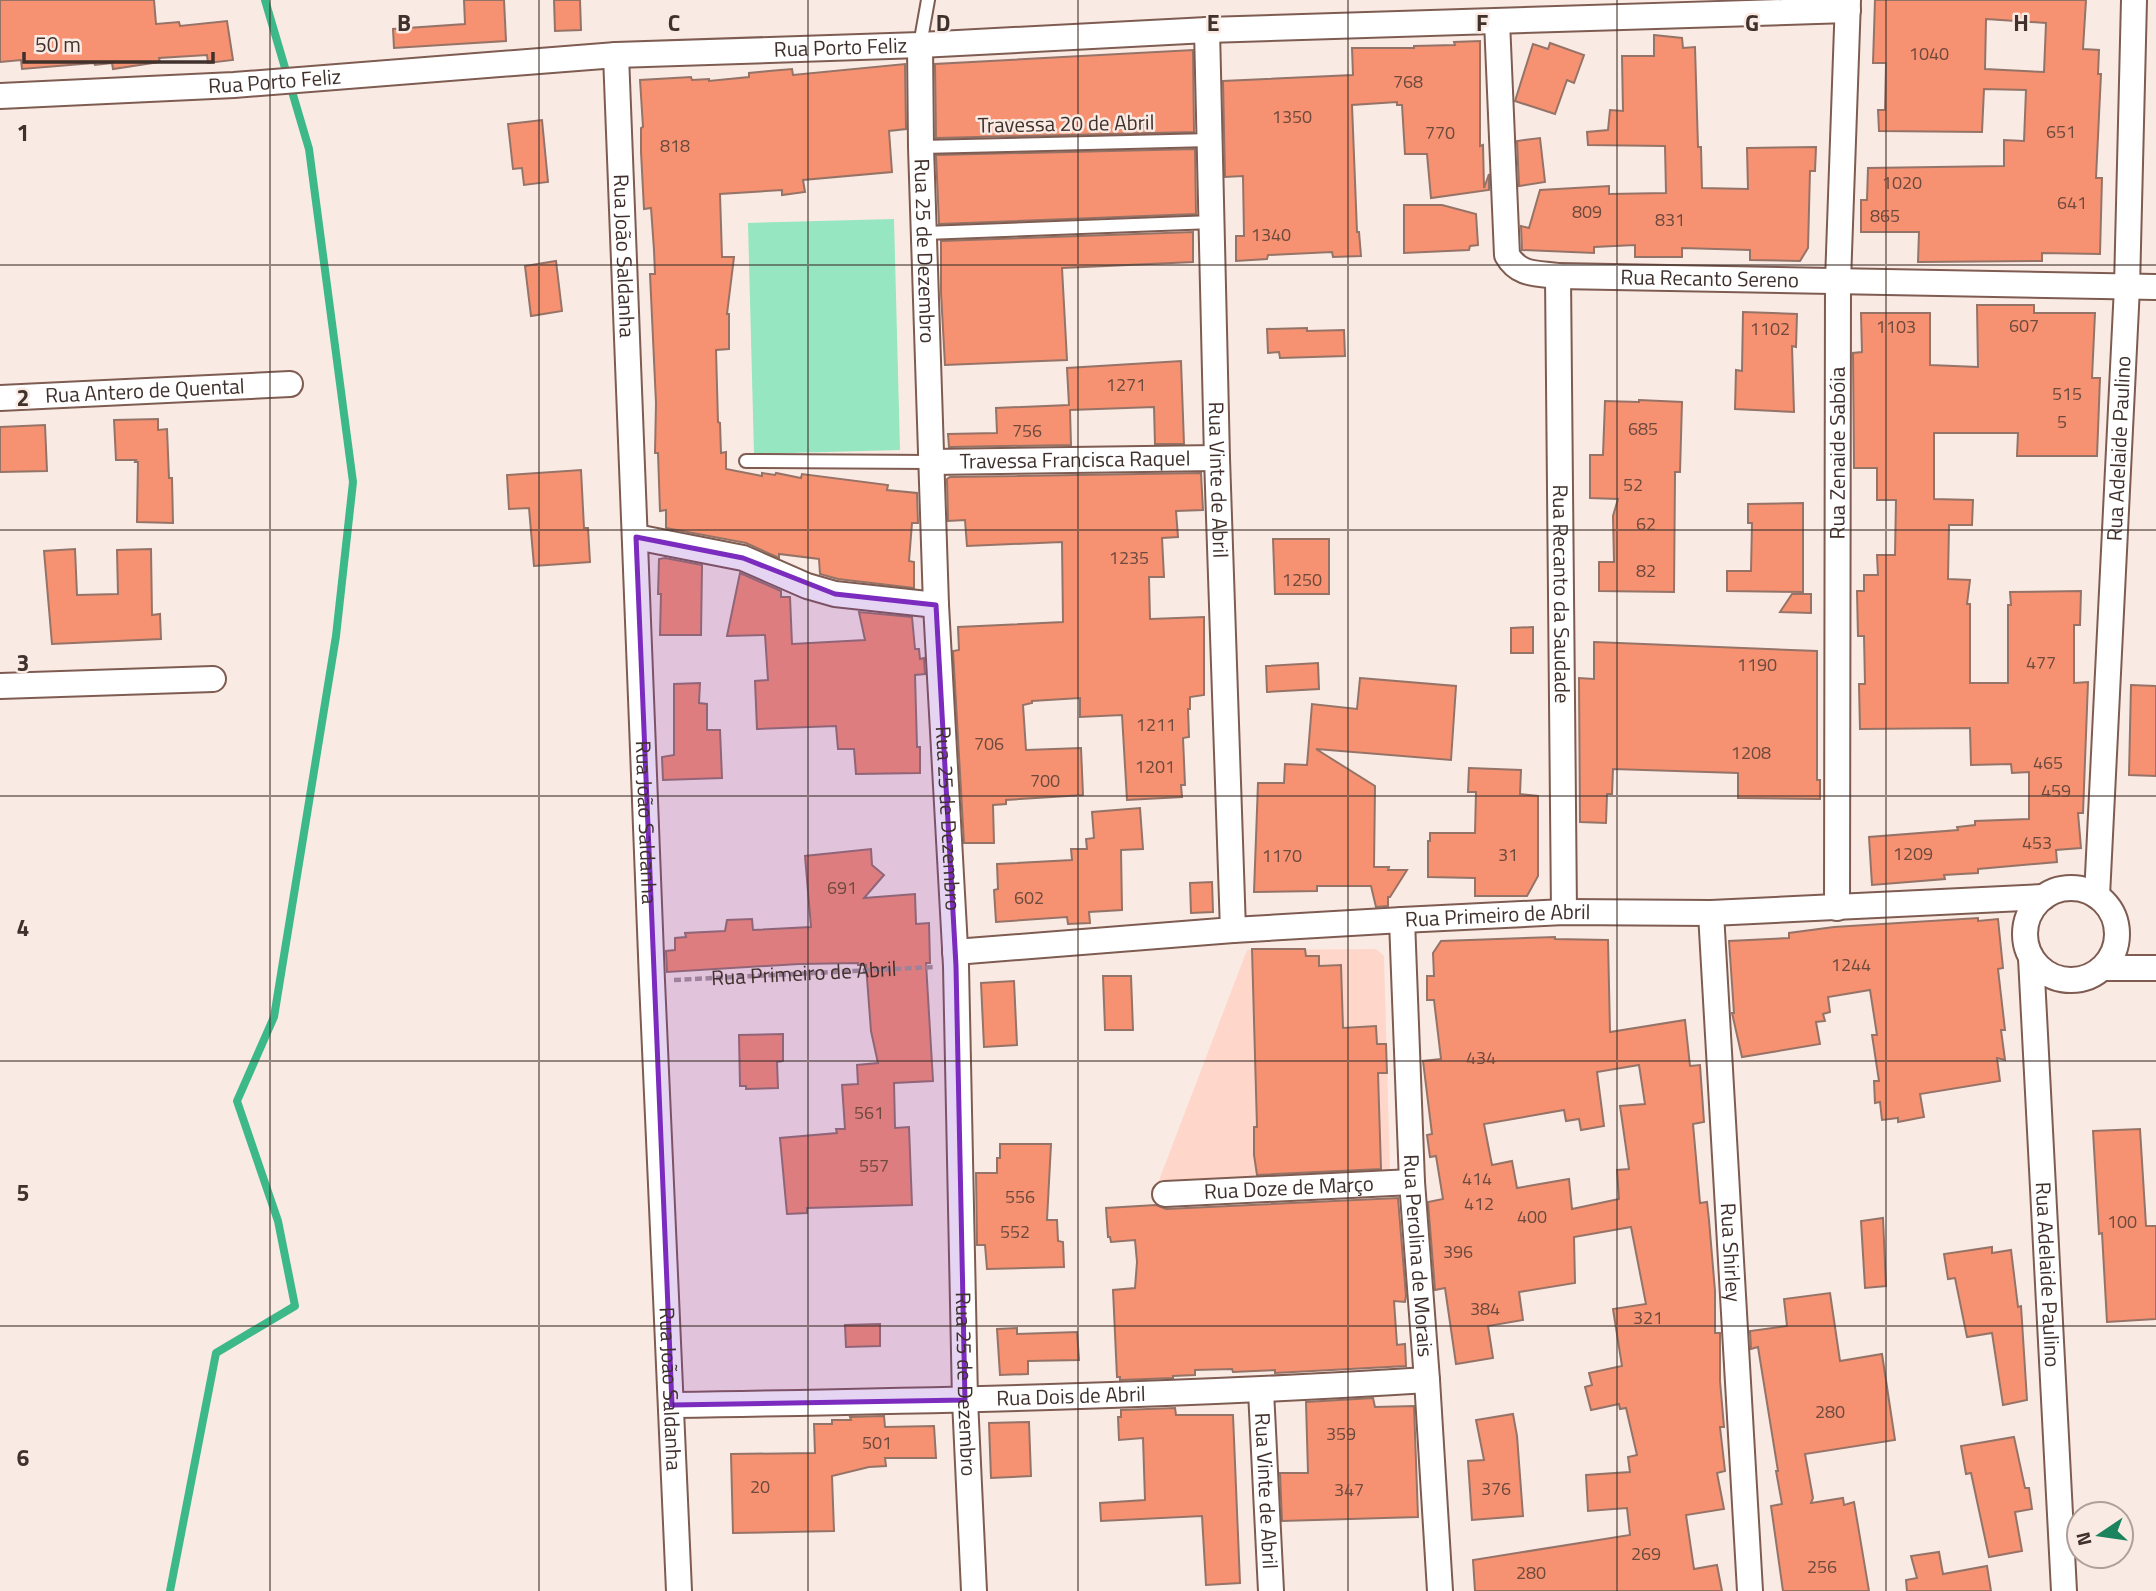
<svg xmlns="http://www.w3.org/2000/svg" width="2156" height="1591" viewBox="0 0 2156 1591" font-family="'Titillium Web',sans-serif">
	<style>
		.built { fill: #fed7ca }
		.green { fill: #95e6c1 }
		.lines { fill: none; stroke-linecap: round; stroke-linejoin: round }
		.stream { stroke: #3db989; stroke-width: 8 }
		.building { fill: #f69271; stroke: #967367; stroke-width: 2; fill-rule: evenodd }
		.lane-casing { stroke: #7e5c51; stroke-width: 16 }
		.street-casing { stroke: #7e5c51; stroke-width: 28 }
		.path { stroke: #a79791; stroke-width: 4.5; stroke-dasharray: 7 3.5; stroke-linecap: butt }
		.lane { stroke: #fff; stroke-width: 12 }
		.street { stroke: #fff; stroke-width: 24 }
		.marked { fill: #7b2cbf; fill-opacity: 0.2; stroke: #7b2cbf; stroke-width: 5; stroke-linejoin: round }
		.grid { fill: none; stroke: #40312c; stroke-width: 2; stroke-opacity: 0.55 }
		.labels { text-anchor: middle; stroke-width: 5; stroke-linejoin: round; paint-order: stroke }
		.number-label { font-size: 18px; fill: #6e493d }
		.street-label { font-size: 21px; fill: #40312c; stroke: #faeae4 }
		.grid-label { font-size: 23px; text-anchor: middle; font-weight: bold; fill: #40312c; stroke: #faeae4; stroke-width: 5; stroke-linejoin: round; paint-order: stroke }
	</style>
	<rect width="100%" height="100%" fill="#faeae4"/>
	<polygon class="built" points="1376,949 1384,956 1390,1172 1156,1188 1247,950"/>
	<polygon class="green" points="894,219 900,450 754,454 748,223"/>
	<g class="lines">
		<polyline class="stream" points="170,1591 216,1353 295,1306 278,1221 237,1101 274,1017 336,636 353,482 309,149 265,0"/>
	</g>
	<g class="building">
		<polygon points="0,0 154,0 156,24 179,22 180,26 227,21 233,60 208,63 207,55 159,58 160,62 113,69 112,63 95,65 94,63 22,69 21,60 0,62"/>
		<polygon points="464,0 504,0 506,41 394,48 393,29 465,24"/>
		<polygon points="554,0 580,0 581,30 555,31"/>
		<path d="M1875 0H2086L2083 49 2099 50 2098 74H2101L2096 178H2102L2100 254 2042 253V261L1918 262 1919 232H1861V200H1867L1868 168 2004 166V140L2024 141 2026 90 1984 89 1982 132 1879 131 1878 110H1885L1886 63H1873ZM1986 19 2046 23 2044 72 1985 69Z"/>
		<polygon points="1654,35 1682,38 1683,48 1695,47 1698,147 1701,147 1702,188 1748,189 1747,148 1816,147 1815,171 1810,171 1808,248 1800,261 1750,260 1750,250 1682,248 1682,257 1635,257 1635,245 1594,247 1594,253 1522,250 1521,226 1529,228 1540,190 1609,186 1609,194 1666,193 1665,146 1588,145 1587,132 1608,130 1610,110 1623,111 1622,56 1654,56"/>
		<polygon points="1480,41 1480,146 1483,145 1484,188 1489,174 1489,190 1431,198 1427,154 1405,154 1402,105 1397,105 1397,102 1352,105 1357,232 1359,232 1361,256 1333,257 1332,252 1268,255 1267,259 1236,261 1236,236 1244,236 1243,176 1225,177 1223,81 1353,75 1352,48 1414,48 1414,46 1455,45 1454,42"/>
		<polygon points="1550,43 1584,55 1574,83 1567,80 1555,114 1515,101 1533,44 1548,49"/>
		<polygon points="1193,50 1194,132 936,138 935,64"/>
		<polygon points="905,64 906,129 889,131 892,172 803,180 805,192 782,195 782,190 720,194 722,257 734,257 727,314 729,314 729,349 716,350 718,422 720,423 721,453 726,452 726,469 762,476 762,473 775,475 776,473 801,478 802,474 888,485 887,490 917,493 918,523 912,523 909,561 914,562 914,588 838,579 820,574 819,559 779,554 779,558 746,543 666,528 666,510 660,511 658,453 655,453 656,403 650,274 655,274 654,250 651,208 644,209 641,152 641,128 643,127 640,80 691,77 692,80 709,79 709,81 749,77 749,73 769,71 792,69 793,75"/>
		<polygon points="542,120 548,182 524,185 522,168 513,169 508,124"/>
		<polygon points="1540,138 1545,182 1519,186 1517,141"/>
		<polygon points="1195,149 1196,214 939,224 936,155"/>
		<polygon points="1404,205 1442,205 1476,214 1478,245 1470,246 1469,250 1404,253"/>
		<polygon points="1193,232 1193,262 1062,268 1067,360 945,365 941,293 941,241"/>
		<polygon points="556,261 562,311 531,316 525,266"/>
		<polygon points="1977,305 2034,305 2034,313 2095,313 2092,378 2100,378 2097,456 2017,456 2018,433 1934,433 1934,499 1973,500 1972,525 1949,525 1948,579 1970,580 1967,604 1970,604 1970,683 2008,683 2008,605 2011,605 2010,592 2081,591 2080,625 2074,625 2074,683 2088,682 2083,813 2078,813 2081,848 2056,850 2057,862 1978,869 1978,873 1944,875 1945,879 1872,885 1869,837 1958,830 1957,827 1975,825 1975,821 2029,819 2029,772 2012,773 2011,764 1971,765 1970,728 1860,729 1859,684 1865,684 1864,636 1858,636 1857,591 1864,591 1864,575 1878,575 1877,555 1895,555 1896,500 1877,500 1877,468 1854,468 1853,353 1862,352 1861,313 1930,313 1930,365 1978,367"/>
		<polygon points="1743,312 1797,314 1796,347 1792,346 1794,412 1735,409 1736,370 1742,371"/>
		<polygon points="1307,328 1307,331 1344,330 1345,356 1280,358 1279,352 1268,353 1267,329"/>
		<polygon points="1181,361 1184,444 1155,444 1154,407 1070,410 1071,445 949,447 948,434 997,433 996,408 1069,405 1067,368"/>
		<polygon points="1639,400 1682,402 1680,472 1675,472 1674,592 1599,591 1599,562 1614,562 1613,516 1618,499 1590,498 1590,455 1603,455 1605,401 1639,402"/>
		<polygon points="158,419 158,430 167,429 169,478 172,478 173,523 137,522 138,462 135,462 136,460 116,460 114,420"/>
		<polygon points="45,425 47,471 0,472 0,427"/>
		<polygon points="581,470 584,528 588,528 590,562 534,566 529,508 509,509 507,475"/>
		<polygon points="1201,473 1203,510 1176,511 1178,537 1162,538 1164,577 1149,577 1150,619 1204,617 1204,695 1190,697 1190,709 1188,709 1189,737 1183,738 1185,785 1181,785 1182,797 1127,800 1122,715 1080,717 1080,698 1032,701 1032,703 1023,705 1026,750 1081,748 1083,795 1006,800 1006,804 993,805 994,843 964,843 953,651 959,650 958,627 1063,622 1062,542 967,546 965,520 948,521 947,479 950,477"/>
		<polygon points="1803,503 1803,592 1727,591 1727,571 1751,571 1752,523 1748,523 1748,504"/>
		<polygon points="1273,539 1329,539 1329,594 1275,594"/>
		<polygon points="75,549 77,595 118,594 117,550 151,549 152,615 160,614 161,639 52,644 44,551"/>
		<polygon points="665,558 702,565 701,635 660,635 661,594 658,594 659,559"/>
		<polygon points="740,573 781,591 781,597 790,597 792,644 865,640 859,612 912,617 915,649 919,649 920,659 924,658 925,674 915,675 917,747 920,747 920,773 856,774 854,749 838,749 836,726 757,729 755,681 768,680 765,635 727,636"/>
		<polygon points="1792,594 1811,594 1811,613 1780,612"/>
		<polygon points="1533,627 1533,653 1511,653 1511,628"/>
		<polygon points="1594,642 1817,651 1817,780 1820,780 1820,799 1738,798 1738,773 1613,769 1612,794 1607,794 1606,823 1580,822 1579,678 1594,679"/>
		<polygon points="1318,663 1319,689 1267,692 1266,666"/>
		<polygon points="1360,678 1456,686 1451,760 1316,749 1375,786 1374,867 1389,867 1388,870 1407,870 1390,897 1388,897 1388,906 1376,907 1371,886 1317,886 1317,891 1254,892 1258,783 1284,783 1285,764 1307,765 1312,704 1357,709"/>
		<polygon points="700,683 699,703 707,704 707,730 720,730 722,778 663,780 662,757 674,755 674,684"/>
		<polygon points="2131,685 2156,686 2156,776 2129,775"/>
		<polygon points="1469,768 1521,770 1520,794 1538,796 1538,876 1527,896 1475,896 1475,878 1428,877 1428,841 1430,841 1430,833 1475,833 1476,792 1468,792"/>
		<polygon points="1140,808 1143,849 1121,850 1122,910 1089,912 1090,923 1068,924 1067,917 996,922 994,890 998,889 997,864 1072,860 1071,849 1087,849 1086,839 1094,838 1092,812"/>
		<polygon points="871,849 872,865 884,875 864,898 915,894 916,924 929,923 930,963 926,963 933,1081 894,1083 895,1128 909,1127 912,1205 807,1208 807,1213 787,1214 780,1138 837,1133 836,1129 845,1129 842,1085 858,1084 857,1065 878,1063 871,1031 866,965 858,965 858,963 799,964 667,972 666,951 675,950 675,938 686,937 685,933 725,931 727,920 752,919 753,930 811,927 805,856"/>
		<polygon points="1212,882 1213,912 1191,913 1190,883"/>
		<polygon points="1978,918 1978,921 1998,919 2003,968 1998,969 2005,1030 2001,1030 2005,1060 1997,1058 2000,1081 1920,1094 1924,1117 1898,1122 1898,1118 1882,1120 1880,1102 1875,1103 1874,1081 1879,1081 1872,1035 1877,1035 1870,990 1828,997 1830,1012 1823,1014 1825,1021 1816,1022 1820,1044 1742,1057 1732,1013 1734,1013 1729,941 1789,938 1789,933 1834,927"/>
		<path d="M1555 937V939L1608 940 1610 1032 1685 1020 1690 1066 1700 1065 1704 1122 1693 1124 1700 1203 1707 1202 1709 1220 1715 1291V1333H1720V1381L1724 1427H1720L1725 1471 1717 1473 1724 1509 1686 1515 1694 1569 1717 1565 1722 1591H1475L1473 1560 1630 1535 1627 1508 1588 1511 1586 1475 1630 1472 1628 1457 1637 1455 1626 1408 1620 1409 1619 1404 1591 1410 1585 1387 1592 1385 1589 1373 1622 1366 1613 1309 1646 1304 1631 1227 1574 1237 1575 1283 1519 1292 1523 1320 1488 1326 1493 1358 1456 1364 1445 1288 1435 1290 1428 1202 1443 1199 1436 1156 1430 1157 1427 1135 1432 1134 1423 1061 1441 1059 1434 1000H1427V976H1434L1433 953 1441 941ZM1639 1065 1645 1104 1620 1106 1629 1169 1617 1170 1619 1199 1572 1209 1569 1179 1517 1188 1512 1161 1492 1165 1484 1124 1564 1110 1566 1121 1579 1119 1581 1130 1604 1126 1597 1072Z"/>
		<polygon points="1252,949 1305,949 1306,956 1319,956 1319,966 1341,965 1343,1028 1376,1026 1377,1044 1386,1044 1387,1073 1378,1073 1381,1169 1257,1175 1254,1155 1254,1127 1257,1127"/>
		<polygon points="1103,976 1131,976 1133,1030 1105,1030"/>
		<polygon points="1014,981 1017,1045 984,1047 981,983"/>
		<polygon points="783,1034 783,1061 777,1062 778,1088 746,1089 746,1086 740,1086 739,1035"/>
		<polygon points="2140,1129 2146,1226 2156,1226 2156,1319 2107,1322 2102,1233 2099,1234 2093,1131"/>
		<polygon points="1000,1144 1051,1144 1047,1220 1057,1220 1058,1241 1063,1242 1064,1267 987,1269 985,1245 977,1245 976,1173 997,1173 997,1158 1000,1158"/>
		<polygon points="1398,1198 1406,1296 1405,1302 1394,1301 1397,1345 1405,1344 1406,1366 1275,1373 1275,1370 1233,1372 1232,1369 1195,1370 1195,1375 1173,1376 1173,1378 1120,1380 1120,1377 1117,1377 1113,1290 1135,1288 1137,1262 1135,1240 1111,1242 1110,1237 1108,1237 1106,1208 1156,1205 1166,1209"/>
		<polygon points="1883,1218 1886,1286 1865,1288 1861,1221"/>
		<polygon points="1992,1247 1992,1253 2011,1250 2018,1307 2021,1306 2027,1400 2003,1405 1992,1333 1967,1337 1955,1278 1948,1279 1944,1254"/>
		<polygon points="1830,1293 1840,1361 1882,1354 1895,1440 1805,1454 1813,1498 1811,1503 1843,1498 1844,1505 1854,1502 1869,1591 1783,1591 1771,1506 1782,1504 1776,1471 1778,1471 1758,1347 1751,1349 1750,1331 1787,1326 1784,1299"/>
		<polygon points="880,1324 880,1346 846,1347 845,1325"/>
		<polygon points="1017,1328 1017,1334 1077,1332 1079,1360 1028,1361 1028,1374 1000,1375 997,1329"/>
		<polygon points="1373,1398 1375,1407 1414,1406 1418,1517 1282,1521 1280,1473 1308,1473 1306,1402"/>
		<polygon points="1175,1408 1176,1415 1233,1415 1240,1583 1206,1585 1202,1516 1101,1521 1100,1503 1145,1500 1143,1438 1119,1440 1118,1417 1121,1417 1121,1410"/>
		<polygon points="1513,1414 1517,1436 1523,1516 1472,1520 1468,1461 1484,1460 1476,1420"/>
		<polygon points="884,1416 885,1427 934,1426 936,1458 885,1458 886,1466 869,1467 832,1476 834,1531 733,1533 731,1454 815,1453 814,1424 832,1424 832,1420 851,1420 850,1417"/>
		<polygon points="1029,1422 1031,1476 991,1478 989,1423"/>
		<polygon points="2014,1437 2025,1488 2029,1488 2032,1509 2015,1512 2022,1551 1989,1557 1971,1473 1966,1474 1961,1446"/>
		<polygon points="1939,1552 1943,1574 1987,1566 1991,1591 1907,1591 1906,1580 1917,1578 1911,1556"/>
	</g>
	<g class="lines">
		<defs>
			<g id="lane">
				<polyline points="920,45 928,0"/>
				<polyline points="921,147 1211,140"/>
				<polyline points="925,233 1213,222"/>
				<polyline points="746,461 931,462"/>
			</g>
			<g id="street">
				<path id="s2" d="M1497 21 1507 255C1519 276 1537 273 1558 276L2156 287"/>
				<path id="s3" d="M1207 30 1217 458 1233 930"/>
				<path id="s4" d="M920 45 921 147 936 605 956 966 965 1400 974 1591"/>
				<path id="s5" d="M616 55 652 981 679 1591"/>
				<path id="s6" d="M0 96 234 85 616 55 920 45 1207 30 1848 10"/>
				<path id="s7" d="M1558 276 1564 912"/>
				<path id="s8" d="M0 398 290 384"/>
				<path id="s9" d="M931 462 1217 458"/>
				<polyline points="636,537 743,558 807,586 835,594 936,605"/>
				<polyline points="0,686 213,679"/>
				<circle cx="2071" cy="934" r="46"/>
				<path id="s10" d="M2097 896 2127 287 2134 0"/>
				<path id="s11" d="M1837 908 1838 281 1848 0"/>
				<path id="s12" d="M1711 913 1750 1591"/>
				<path id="s13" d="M1402 920 1412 1182 1427 1380 1440 1591"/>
				<path id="s14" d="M955 952 1233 930 1402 920 1564 912 1711 913 2044 897"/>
				<path id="s15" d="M2031 958 2064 1591"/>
				<polyline points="2104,968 2156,968"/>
				<path id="s16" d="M1165 1194 1412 1182"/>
				<path id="s17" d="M1261 1391 1271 1591"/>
				<path id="s18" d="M672 1405C924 1401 1176 1396 1427 1380"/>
			</g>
		</defs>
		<use href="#lane" class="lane-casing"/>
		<use href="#street" class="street-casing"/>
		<path class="path" id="s1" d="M674 980 934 967"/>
		<use href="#lane" class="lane"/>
		<use href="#street" class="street"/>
	</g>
	<path class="marked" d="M636 537 743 558 835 594 936 605 956 966 965 1400 672 1405Z"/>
	<path class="grid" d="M270 0V1591M539 0V1591M808 0V1591M1078 0V1591M1348 0V1591M1617 0V1591M1886 0V1591M0 265H2156M0 530H2156M0 796H2156M0 1061H2156M0 1326H2156"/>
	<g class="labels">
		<g class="number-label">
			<text x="1929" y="60">1040</text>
			<text x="1408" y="88">768</text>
			<text x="1292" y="123">1350</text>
			<text x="2061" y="138">651</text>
			<text x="1440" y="139">770</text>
			<text x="675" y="152">818</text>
			<text x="1902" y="189">1020</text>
			<text x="2072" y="209">641</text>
			<text x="1587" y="218">809</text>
			<text x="1885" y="222">865</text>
			<text x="1670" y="226">831</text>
			<text x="1271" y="241">1340</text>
			<text x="2024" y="332">607</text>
			<text x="1896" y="333">1103</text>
			<text x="1770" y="335">1102</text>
			<text x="1126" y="391">1271</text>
			<text x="2067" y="400">515</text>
			<text x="2062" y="428">5</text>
			<text x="1643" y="435">685</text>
			<text x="1027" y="437">756</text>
			<text x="1633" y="491">52</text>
			<text x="1646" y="530">62</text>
			<text x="1129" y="564">1235</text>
			<text x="1646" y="577">82</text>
			<text x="1302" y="586">1250</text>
			<text x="2041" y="669">477</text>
			<text x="1757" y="671">1190</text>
			<text x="1156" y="731">1211</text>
			<text x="989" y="750">706</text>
			<text x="1751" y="759">1208</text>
			<text x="2048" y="769">465</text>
			<text x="1155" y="773">1201</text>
			<text x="1045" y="787">700</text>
			<text x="2056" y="797">459</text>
			<text x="2037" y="849">453</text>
			<text x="1913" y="860">1209</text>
			<text x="1508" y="861">31</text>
			<text x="1282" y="862">1170</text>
			<text x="842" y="894">691</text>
			<text x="1029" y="904">602</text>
			<text x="1851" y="971">1244</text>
			<text x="1481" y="1064">434</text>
			<text x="869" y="1119">561</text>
			<text x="874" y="1172">557</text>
			<text x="1477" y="1185">414</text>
			<text x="1020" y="1203">556</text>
			<text x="1479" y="1210">412</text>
			<text x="1532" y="1223">400</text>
			<text x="2122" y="1228">100</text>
			<text x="1015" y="1238">552</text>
			<text x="1458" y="1258">396</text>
			<text x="1485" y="1315">384</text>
			<text x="1648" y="1324">321</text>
			<text x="1830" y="1418">280</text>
			<text x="1341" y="1440">359</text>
			<text x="877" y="1449">501</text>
			<text x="760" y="1493">20</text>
			<text x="1496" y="1495">376</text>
			<text x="1349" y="1496">347</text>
			<text x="1646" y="1560">269</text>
			<text x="1822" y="1573">256</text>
			<text x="1531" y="1579">280</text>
		</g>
		<g class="street-label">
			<text dy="7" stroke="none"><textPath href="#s6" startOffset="842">Rua Porto Feliz</textPath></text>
			<text dy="7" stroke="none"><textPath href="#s6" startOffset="275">Rua Porto Feliz</textPath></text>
			<text transform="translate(1066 124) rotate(-1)" y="7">Travessa 20 de Abril</text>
			<text dy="7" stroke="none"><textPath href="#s4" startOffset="206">Rua 25 de Dezembro</textPath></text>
			<text dy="7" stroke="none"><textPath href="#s5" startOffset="201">Rua João Saldanha</textPath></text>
			<text dy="7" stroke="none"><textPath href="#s2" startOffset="444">Rua Recanto Sereno</textPath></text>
			<text dy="7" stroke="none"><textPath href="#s8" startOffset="145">Rua Antero de Quental</textPath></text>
			<text dy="7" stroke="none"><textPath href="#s10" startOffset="448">Rua Adelaide Paulino</textPath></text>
			<text dy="7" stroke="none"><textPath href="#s11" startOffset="455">Rua Zenaide Sabóia</textPath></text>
			<text dy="7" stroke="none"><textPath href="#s9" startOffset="144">Travessa Francisca Raquel</textPath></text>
			<text dy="7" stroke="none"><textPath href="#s3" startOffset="450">Rua Vinte de Abril</textPath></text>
			<text dy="7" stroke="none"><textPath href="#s7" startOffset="318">Rua Recanto da Saudade</textPath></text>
			<text dy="7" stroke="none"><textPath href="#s4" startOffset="774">Rua 25 de Dezembro</textPath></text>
			<text dy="7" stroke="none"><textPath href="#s5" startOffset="768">Rua João Saldanha</textPath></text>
			<text dy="7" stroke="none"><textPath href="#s14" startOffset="544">Rua Primeiro de Abril</textPath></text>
			<text dy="7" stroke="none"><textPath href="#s1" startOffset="130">Rua Primeiro de Abril</textPath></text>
			<text dy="7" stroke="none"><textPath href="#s16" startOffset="124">Rua Doze de Março</textPath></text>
			<text dy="7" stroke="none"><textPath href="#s12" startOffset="340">Rua Shirley</textPath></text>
			<text dy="7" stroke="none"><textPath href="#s13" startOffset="336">Rua Perolina de Morais</textPath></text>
			<text dy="7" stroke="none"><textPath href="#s15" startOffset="317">Rua Adelaide Paulino</textPath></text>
			<text dy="7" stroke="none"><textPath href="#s4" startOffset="1340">Rua 25 de Dezembro</textPath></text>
			<text dy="7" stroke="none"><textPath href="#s5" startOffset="1335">Rua João Saldanha</textPath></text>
			<text dy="7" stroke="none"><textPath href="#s18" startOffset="399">Rua Dois de Abril</textPath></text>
			<text dy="7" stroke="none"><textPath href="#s17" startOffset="100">Rua Vinte de Abril</textPath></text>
		</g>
	</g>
	<g class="grid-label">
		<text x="404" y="31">B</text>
		<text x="674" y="31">C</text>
		<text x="943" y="31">D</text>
		<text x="1213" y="31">E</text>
		<text x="1482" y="31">F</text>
		<text x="1752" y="31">G</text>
		<text x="2021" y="31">H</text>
		<text x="23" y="141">1</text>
		<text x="23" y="406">2</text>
		<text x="23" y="671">3</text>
		<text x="23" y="936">4</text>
		<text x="23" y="1201">5</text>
		<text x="23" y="1466">6</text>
	</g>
	<g transform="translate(2100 1535) rotate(257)"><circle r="33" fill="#faeae4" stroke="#b0a09a" stroke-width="2"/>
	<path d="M0-5L12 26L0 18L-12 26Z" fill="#1b835e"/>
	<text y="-10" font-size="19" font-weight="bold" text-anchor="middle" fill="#40312c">N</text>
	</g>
	<path d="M24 52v10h189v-10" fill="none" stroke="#40312c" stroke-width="3.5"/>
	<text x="35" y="52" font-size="21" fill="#40312c" stroke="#faeae4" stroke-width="5" paint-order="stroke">50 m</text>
</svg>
